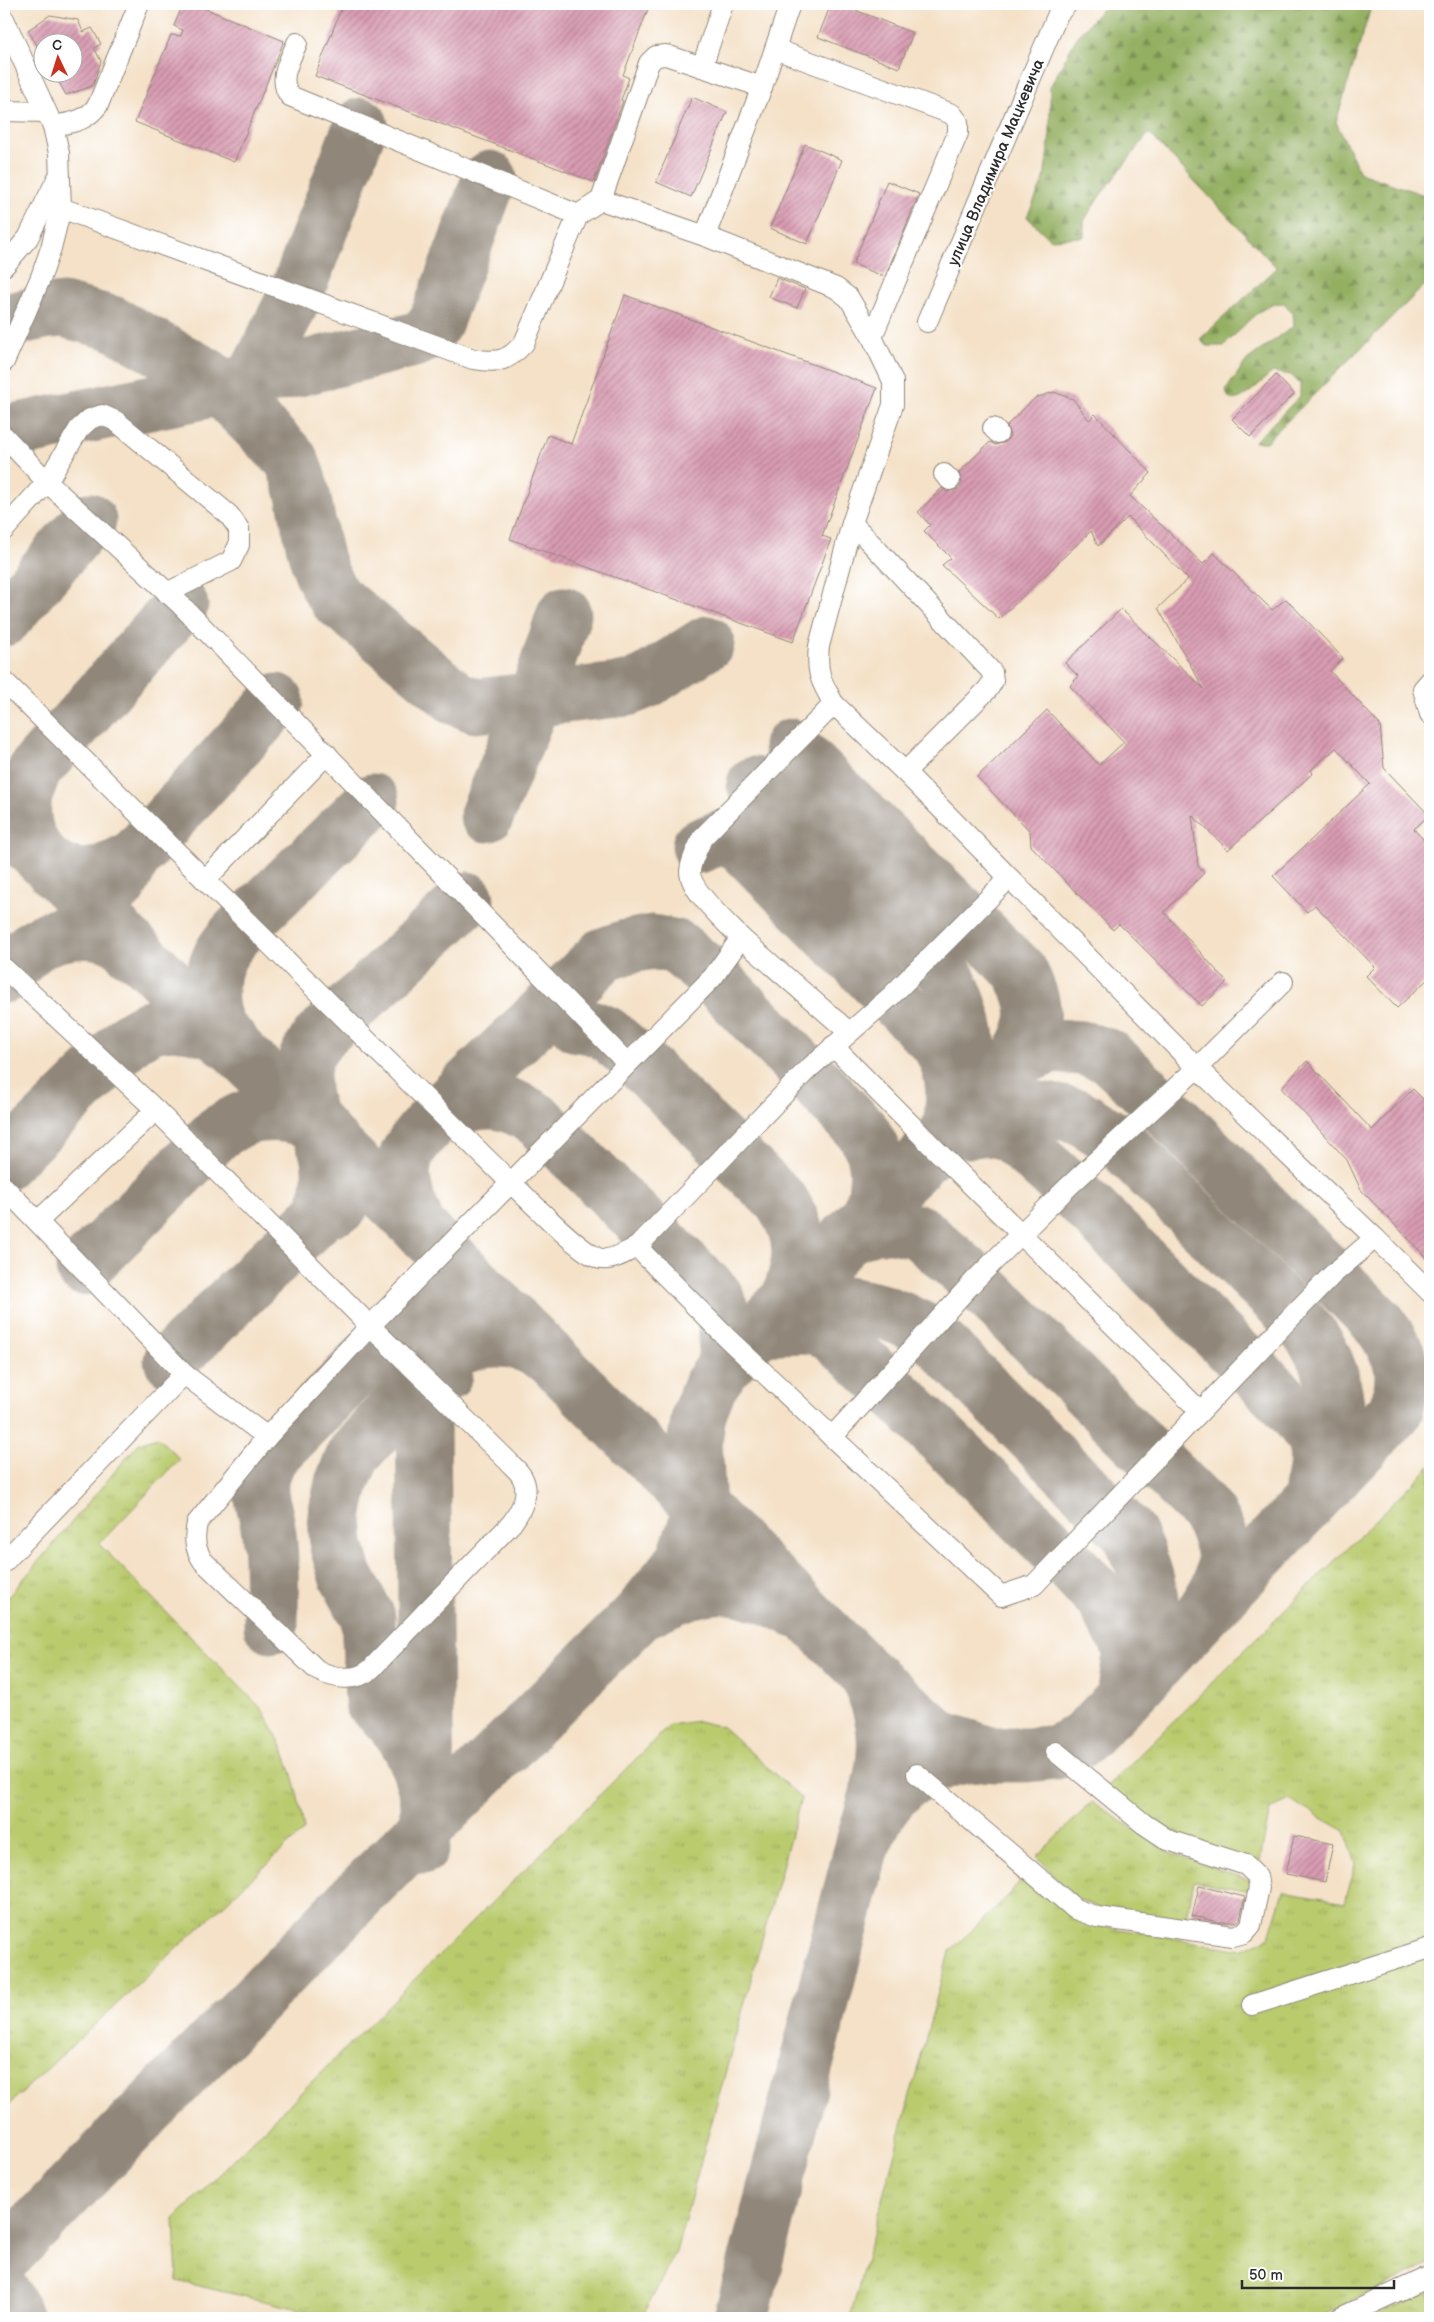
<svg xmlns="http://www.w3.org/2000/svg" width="1434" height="2322" viewBox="0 0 1434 2322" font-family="'Balsamiq Sans',sans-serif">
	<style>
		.grass { fill: url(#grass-tufts); stroke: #727b4c }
		.forest { fill: url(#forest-firs); stroke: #5f6d46 }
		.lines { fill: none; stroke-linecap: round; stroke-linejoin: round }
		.taxiway { stroke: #908679; stroke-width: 55 }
		.building { fill: url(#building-hatch) }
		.minor-casing { stroke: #908679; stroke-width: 22 }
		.minor { stroke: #fff; stroke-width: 20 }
		.labels { text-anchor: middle; stroke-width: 4; stroke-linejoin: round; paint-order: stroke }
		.street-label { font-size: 16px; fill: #2b2b2b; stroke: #fff }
	</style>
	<defs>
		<pattern id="grass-tufts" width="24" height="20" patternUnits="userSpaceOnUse" patternTransform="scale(1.25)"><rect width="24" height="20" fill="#bacb6e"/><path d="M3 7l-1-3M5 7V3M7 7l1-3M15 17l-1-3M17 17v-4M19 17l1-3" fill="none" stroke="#a0ae5f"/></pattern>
		<pattern id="forest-firs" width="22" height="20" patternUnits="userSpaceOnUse" patternTransform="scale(1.25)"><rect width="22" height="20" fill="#93af61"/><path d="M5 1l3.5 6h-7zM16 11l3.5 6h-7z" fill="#788f50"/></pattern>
		<pattern id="building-hatch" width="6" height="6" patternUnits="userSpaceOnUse" patternTransform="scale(1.25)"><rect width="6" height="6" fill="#d99cb2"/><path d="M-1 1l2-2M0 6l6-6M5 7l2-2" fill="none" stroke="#b07f91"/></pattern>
	</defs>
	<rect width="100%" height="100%" fill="#fff"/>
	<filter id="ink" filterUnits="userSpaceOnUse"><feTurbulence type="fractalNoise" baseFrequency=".02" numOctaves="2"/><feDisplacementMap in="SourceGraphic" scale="10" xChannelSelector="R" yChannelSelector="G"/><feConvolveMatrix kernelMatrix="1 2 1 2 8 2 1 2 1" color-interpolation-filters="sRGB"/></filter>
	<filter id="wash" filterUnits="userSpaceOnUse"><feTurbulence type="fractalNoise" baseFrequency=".0096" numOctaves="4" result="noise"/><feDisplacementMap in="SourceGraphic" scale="20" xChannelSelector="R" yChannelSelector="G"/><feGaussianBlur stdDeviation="1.12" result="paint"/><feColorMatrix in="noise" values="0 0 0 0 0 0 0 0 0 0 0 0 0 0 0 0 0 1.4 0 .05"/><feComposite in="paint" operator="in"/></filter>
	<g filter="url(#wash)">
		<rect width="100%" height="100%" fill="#f4e1c7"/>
		<g class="grass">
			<path d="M157 1437 180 1459 99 1544 260 1707C286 1745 297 1785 304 1830L4 2109V1602L139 1443Z"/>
			<polygon points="1430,1466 1430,2264 1317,2318 850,2318 949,1952 1012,1892 1024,1875 1090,1924 1242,1950 1269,1937 1283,1891 1345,1902 1356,1864 1345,1831 1290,1800 1270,1809 1259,1866 1174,1837 1108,1786"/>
			<polygon points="698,1721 723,1727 801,1798 676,2252 642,2318 338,2318 177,2281 174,2219 670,1725"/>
			<polygon points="1092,1802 1169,1852 1249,1880 1257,1892 1194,1881 1186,1922 1103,1910 1074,1897 1037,1856"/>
			<polygon points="1430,2291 1430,2318 1371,2318"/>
		</g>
		<path class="forest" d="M1116 4H1372L1336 122 1360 173 1430 197V280L1266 442H1254L1300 396V384L1291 375 1273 372C1263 379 1230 417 1226 390L1247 360 1294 326 1293 313 1284 303C1260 302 1241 330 1224 346H1206L1200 339 1277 268 1149 133 1099 197 1084 221V237L1050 239 1027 217 1044 179 1050 134V87L1077 37 1101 10Z"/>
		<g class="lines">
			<g class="taxiway">
				<path d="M4 321 44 312 63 310 112 323 207 375 290 458C313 503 305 558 336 599L456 698 476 706 627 689 647 681 707 643"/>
				<polyline points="243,383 417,339 428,332 436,321 490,178"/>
				<polyline points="4,433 222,388 243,383 256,374 296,294 361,125"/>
				<polyline points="4,619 89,520"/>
				<path d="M791 746 1020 971C1039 1009 1038 1022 1017 1060"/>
				<polyline points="487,815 543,677 564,614"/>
				<path d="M4 822 443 1251 864 1671 939 1737 993 1755H1028L1056 1752 1080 1741 1124 1698 1395 1412C1408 1372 1403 1358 1380 1324L1159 1103 1108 1056 1082 1048 1051 1046 1017 1060 724 1366 710 1386 699 1414 695 1440 699 1507 694 1530 683 1560 640 1614 353 1900 4 2257"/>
				<path d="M699 846 719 838 737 841 939 1045C956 1077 954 1094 950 1129 955 1116 961 1103 965 1090 977 1049 964 1008 945 972L754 784"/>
				<path d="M134 857C120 864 107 873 91 875 47 881 17 838 25 797 27 787 32 777 36 768L181 605"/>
				<polyline points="120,885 134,857 277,701"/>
				<path d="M4 976C14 967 23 954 34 946 59 928 113 924 131 951"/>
				<path d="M577 1025 591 1027 606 1033 633 1056 782 1202C805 1239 802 1260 788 1299"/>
				<path d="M232 1042C205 1023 207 983 220 956 230 936 258 912 274 896 307 864 339 833 372 801"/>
				<path d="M440 1113C483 1099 500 1095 539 1121L716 1296C728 1322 727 1338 724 1366"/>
				<path d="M962 1117 1007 1108 1041 1109 1078 1116 1118 1141 1293 1315C1300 1323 1309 1332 1315 1341 1345 1389 1341 1434 1325 1485"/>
				<path d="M953 1129 968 1131 987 1128 1009 1134 1068 1187 1285 1402C1313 1432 1324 1446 1312 1488"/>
				<path d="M323 1132C303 1117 299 1081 306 1058 309 1050 316 1042 321 1035L467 899"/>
				<path d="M4 1163 132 1037C138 1034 146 1028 153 1026 177 1019 202 1026 224 1036L226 1041"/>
				<path d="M420 1229C410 1208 399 1184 405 1160 410 1136 474 1080 493 1061 530 1026 567 991 603 955L626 947 652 942 677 947 713 977 806 1071 864 1133 874 1153 877 1172 875 1195 867 1217"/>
				<path d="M848 1237 873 1226H893L919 1232 975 1280 1200 1504C1219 1527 1230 1554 1220 1584 1216 1593 1209 1602 1204 1611"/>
				<path d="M83 1268 219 1132C227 1128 235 1122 243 1119 260 1112 303 1112 316 1127 318 1130 320 1135 321 1137 333 1163 330 1185 323 1212"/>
				<path d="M834 1303C873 1306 894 1314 928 1332L1128 1532C1145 1565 1159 1607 1148 1644 1142 1662 1132 1680 1124 1698L1131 1648 1102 1599 1062 1556 883 1381 828 1331 807 1326 778 1327 758 1331C787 1311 799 1305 834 1303Z"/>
				<polyline points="171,1360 323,1212 341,1206"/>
				<path d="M641 1613C702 1581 733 1576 795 1610"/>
				<path d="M271 1626C271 1596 273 1564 269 1534 265 1497 252 1494 271 1456L410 1315 431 1303 457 1300 481 1302 510 1318"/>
				<path d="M864 1671C900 1736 881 1780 862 1846 869 1833 874 1820 882 1808 904 1776 942 1756 980 1755"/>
				<path d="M423 1782C412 1744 402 1729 372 1702L368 1617 346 1576 337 1546 335 1516 342 1483 354 1454 412 1389 445 1375"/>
				<path d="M422 1847 427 1826 423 1402C427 1388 431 1370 442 1360 462 1342 496 1335 522 1344 530 1346 538 1351 546 1355"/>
				<polyline points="4,2294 16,2318"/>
				<polyline points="741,2318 862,1846"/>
			</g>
		</g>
		<g id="blocks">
			<g class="building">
				<polygon points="183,4 194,4 284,41 234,162 135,122 171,35 181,36 183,30 174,26"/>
				<polygon points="343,4 650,4 623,75 629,78 621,100 623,101 594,182 315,76"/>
				<polygon points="831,4 840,4 913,33 899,68 818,37"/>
				<polygon points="50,15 78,20 83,32 92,28 101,44 94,48 101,61 93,85 90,87 66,95 53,72 72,72 72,42 42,42 42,54 28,30"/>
				<polygon points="692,97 727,112 691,197 656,182"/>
				<polygon points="805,144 842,160 807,244 770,228"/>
				<polygon points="887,181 919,194 885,277 853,264"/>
				<polygon points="777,278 805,289 797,308 769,297"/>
				<polygon points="625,295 877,388 822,536 831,539 793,642 510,539 548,435 571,444"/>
				<polygon points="1276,375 1294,394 1250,437 1232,419"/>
				<polygon points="1054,392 1073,399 1089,420 1095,414 1151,473 1130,496 1203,564 1214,553 1272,610 1286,599 1343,658 1330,671 1380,725 1384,768 1429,815 1414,829 1430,847 1430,977 1397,1008 1366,976 1375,967 1315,905 1307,912 1273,876 1370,784 1336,748 1311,770 1313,773 1228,850 1192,815 1198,866 1204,873 1164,912 1227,982 1202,1006 1119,924 1113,930 1031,846 1030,831 977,777 1047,710 1099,765 1124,742 1070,686 1078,676 1065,663 1121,609 1204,689 1158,608 1188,579 1128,517 1098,546 1091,531 999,619 942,565 951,558 924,531 930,525 918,512 942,488 947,492 958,489 962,483 959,472 990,442 995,445 1006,442 1010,436 1007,425 1035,398"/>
				<polygon points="1307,1061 1372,1130 1413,1089 1430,1106 1430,1261 1361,1190 1347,1160 1281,1088"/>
				<polygon points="1294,1836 1333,1844 1325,1882 1286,1874"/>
				<polygon points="1199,1886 1245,1897 1240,1919 1237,1922 1218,1922 1192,1916"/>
			</g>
		</g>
	</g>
	<g filter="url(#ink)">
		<use href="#blocks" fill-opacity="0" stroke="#908679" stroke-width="1"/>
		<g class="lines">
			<defs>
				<g id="minor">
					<polyline points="4,19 53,126 59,153 61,208 51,248 41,277 4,362"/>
					<path d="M297 43C290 60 277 80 290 96L578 215"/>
					<polyline points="775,49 952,114 958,122 958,133 872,337"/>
					<polyline points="702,67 723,4"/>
					<polyline points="4,111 45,112"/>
					<path d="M53 126C73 122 85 122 98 105L139 4"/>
					<path d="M601 200 705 236 836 288 849 298 872 337 893 381V405L852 523 819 646C816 673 821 682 834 704"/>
					<path d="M61 208 473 359C498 363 507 362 524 343L578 215 601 200 649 63 656 56 666 55 762 87"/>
					<polyline points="705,236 762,87 790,4"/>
					<polyline points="4,266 28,238 57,179"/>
					<polyline points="927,322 1058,14 1067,4"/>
					<polyline points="993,428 998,433"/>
					<polyline points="4,436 47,482 181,605 627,1063"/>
					<polyline points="944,474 950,480"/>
					<polyline points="852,523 992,672 993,681 988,689 905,772"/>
					<polyline points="4,530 47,482 79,429 90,419 102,415 116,421 229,515 239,529 239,545 231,561 167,593"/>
					<path d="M4 681 510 1182C529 1199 580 1254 601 1259 612 1261 627 1252 637 1247L727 1338 1001 1596 1034 1585 1293 1315 1332 1275 1375 1238 1430 1292"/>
					<polyline points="1430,681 1423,689 1430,714"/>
					<polyline points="205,880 327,754"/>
					<polyline points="741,938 849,1032"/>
					<path d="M4 968 156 1110 370 1326 508 1461C512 1466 519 1471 522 1477 531 1493 521 1510 512 1523L371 1669C355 1683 333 1678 317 1670L203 1561C194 1547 194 1539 197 1523L267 1437"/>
					<polyline points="833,1046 934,1148 1200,1411"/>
					<path d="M4 1187 184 1374 267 1437 370 1326 713 977 741 938C728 924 689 890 690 871 691 859 698 849 702 838L834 704 905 772 1197 1068 1375 1238"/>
					<polyline points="38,1221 156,1110"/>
					<polyline points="637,1247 806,1071 890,997 1008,879"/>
					<polyline points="832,1437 975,1280 1068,1187 1197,1068 1283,982"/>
					<polyline points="4,1562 184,1374"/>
					<polyline points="917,1774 1075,1909 1097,1917 1233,1936 1244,1933 1251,1925 1259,1888 1257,1876 1246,1865 1168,1840 1144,1824 1056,1752"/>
					<polyline points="1252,2005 1430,1948"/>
					<polyline points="1340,2318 1430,2276"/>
				</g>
			</defs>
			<use href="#minor" class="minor-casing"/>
			<use href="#minor" class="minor"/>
		</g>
	</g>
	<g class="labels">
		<g class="street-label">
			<text transform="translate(995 162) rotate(-67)" y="6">улица Владимира Мацкевича</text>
		</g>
	</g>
	<rect width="1434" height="2322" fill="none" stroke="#fff" stroke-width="20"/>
	<g transform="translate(58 58) rotate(356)"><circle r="24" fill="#ffffff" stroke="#aaaaaa"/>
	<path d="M0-4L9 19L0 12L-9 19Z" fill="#c8321e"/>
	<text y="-8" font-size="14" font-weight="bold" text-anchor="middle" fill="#2b2b2b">С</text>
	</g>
	<path d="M1242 2280v8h152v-8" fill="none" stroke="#2b2b2b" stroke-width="2.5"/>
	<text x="1249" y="2280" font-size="15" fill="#2b2b2b" stroke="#ffffff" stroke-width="4" paint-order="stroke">50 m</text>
</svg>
